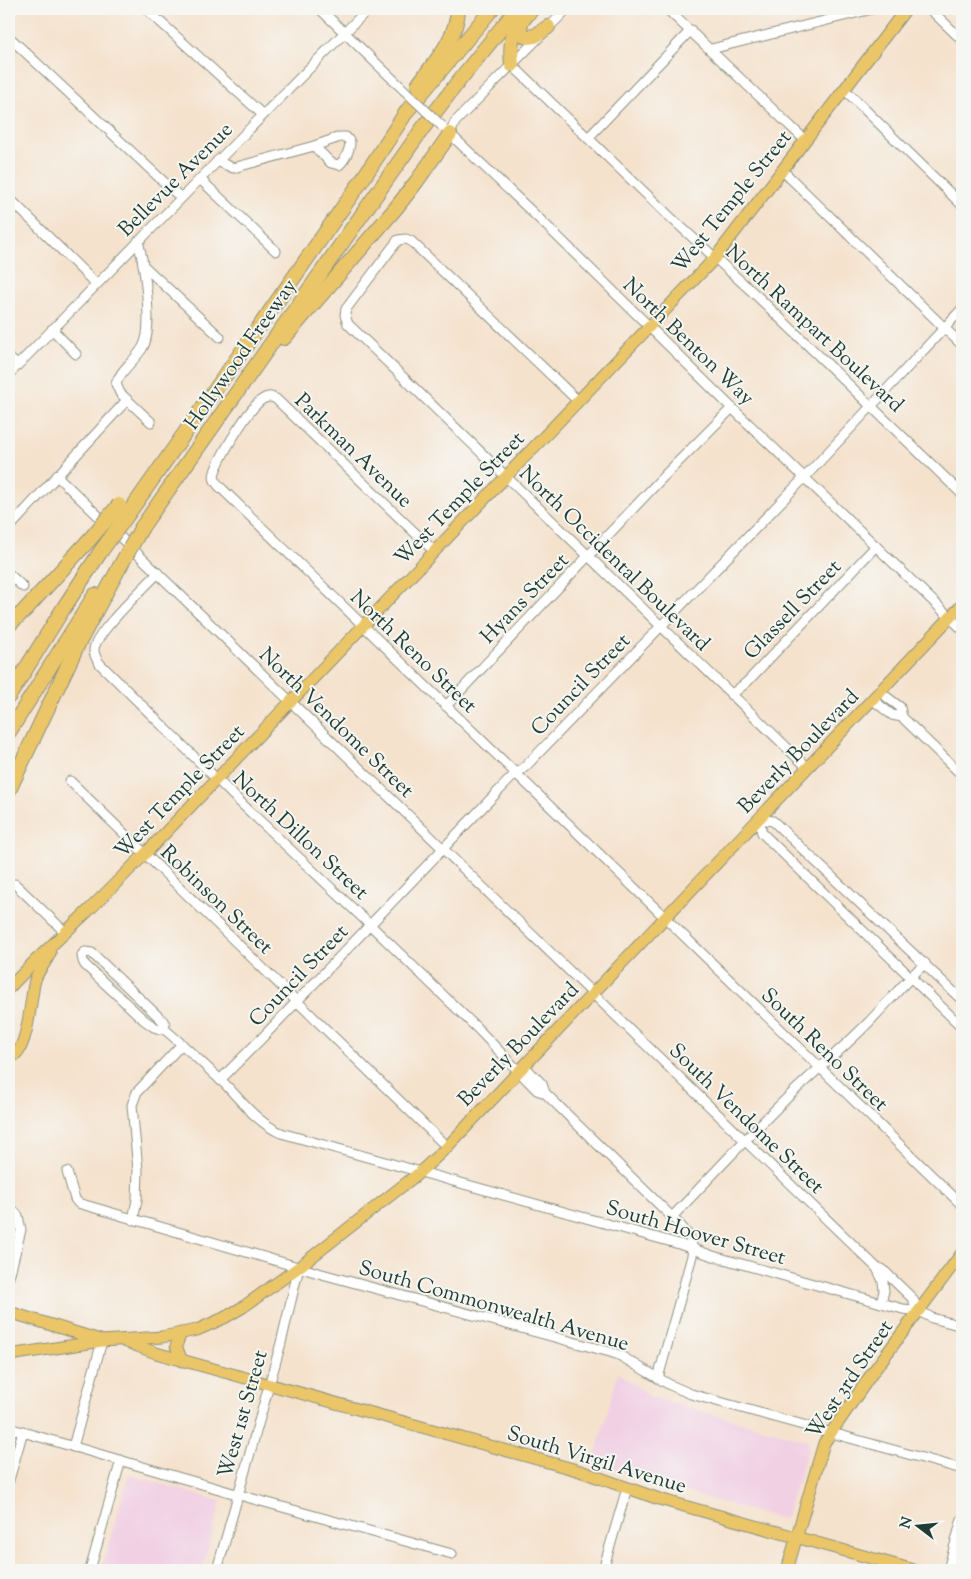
<svg xmlns="http://www.w3.org/2000/svg" width="971" height="1579" viewBox="0 0 971 1579" font-family="'Sorts Mill Goudy',serif">
	<style>
		.built { fill: #f1d0e4 }
		.lines { fill: none; stroke-linecap: round; stroke-linejoin: round }
		.minor-casing { stroke: #8a9080; stroke-width: 11 }
		.major-casing { stroke: #8a9080; stroke-width: 13 }
		.highway-casing { stroke: #8a9080; stroke-width: 16 }
		.minor { stroke: #fff; stroke-width: 9 }
		.major { stroke: #ebc669; stroke-width: 11 }
		.highway { stroke: #ebc669; stroke-width: 14 }
		.minor-bridge-casing { stroke: #8a9080; stroke-width: 11; stroke-linecap: butt }
		.highway-bridge-casing { stroke: #8a9080; stroke-width: 16; stroke-linecap: butt }
		.minor-bridge { stroke: #fff; stroke-width: 9 }
		.highway-bridge { stroke: #ebc669; stroke-width: 14 }
		.labels { text-anchor: middle; stroke-width: 4; stroke-linejoin: round; paint-order: stroke }
		.street-label { font-size: 21px; fill: #1f3d34; stroke: #f6f6f2 }
	</style>
	<rect width="100%" height="100%" fill="#f6f6f2"/>
	<filter id="ink" filterUnits="userSpaceOnUse"><feTurbulence type="fractalNoise" baseFrequency=".02" numOctaves="2"/><feDisplacementMap in="SourceGraphic" scale="10" xChannelSelector="R" yChannelSelector="G"/><feConvolveMatrix kernelMatrix="1 2 1 2 8 2 1 2 1" color-interpolation-filters="sRGB"/></filter>
	<filter id="wash" filterUnits="userSpaceOnUse"><feTurbulence type="fractalNoise" baseFrequency=".0096" numOctaves="4" result="noise"/><feDisplacementMap in="SourceGraphic" scale="20" xChannelSelector="R" yChannelSelector="G"/><feGaussianBlur stdDeviation="1.12" result="paint"/><feColorMatrix in="noise" values="0 0 0 0 0 0 0 0 0 0 0 0 0 0 0 0 0 1.4 0 .05"/><feComposite in="paint" operator="in"/></filter>
	<g filter="url(#wash)">
		<rect width="100%" height="100%" fill="#f5e2cd"/>
		<g class="built">
			<polygon points="618,1373 651,1397 809,1441 798,1482 796,1482 786,1516 781,1519 678,1490 594,1461"/>
			<polygon points="129,1475 220,1501 220,1505 202,1570 101,1570"/>
		</g>
	</g>
	<g filter="url(#ink)">
		<g class="lines">
			<defs>
				<g id="minor">
					<polyline points="146,9 263,115"/>
					<polyline points="320,9 404,90"/>
					<polyline points="667,9 805,140"/>
					<polyline points="930,9 962,40"/>
					<polyline points="9,37 181,198"/>
					<polyline points="711,49 872,9"/>
					<polyline points="512,65 669,216 757,296 962,494"/>
					<polyline points="844,89 962,205"/>
					<polyline points="447,131 552,231 732,408 962,629"/>
					<polyline points="450,134 455,122 567,9"/>
					<polyline points="588,138 691,30"/>
					<path d="M217 161 233 168 314 146 340 137H346L350 142C350 150 345 160 339 165L331 163 314 146"/>
					<polyline points="782,170 962,345"/>
					<polyline points="200,179 276,251"/>
					<polyline points="9,198 96,284"/>
					<path d="M138 241C144 263 154 328 143 347 136 360 120 370 116 384L120 393 151 422"/>
					<polyline points="145,267 220,337"/>
					<polyline points="52,329 76,354"/>
					<polyline points="9,358 17,365"/>
					<polyline points="9,374 200,179 368,9"/>
					<polyline points="578,401 411,241 406,239 398,240 346,309 345,315 348,324 808,768"/>
					<polyline points="57,476 877,1268 882,1269 912,1298 919,1311"/>
					<polyline points="9,528 127,400"/>
					<path d="M434 551 276 399C273 397 269 396 265 398 251 403 220 457 215 472 213 477 215 482 219 486L962 1205"/>
					<path d="M158 573C145 587 94 634 94 650 94 655 97 660 100 664L243 805 364 919 477 1028 530 1083 537 1090 545 1093 672 1217C683 1228 695 1238 692 1256L658 1378"/>
					<polyline points="9,574 23,587"/>
					<polyline points="880,692 900,707 902,717"/>
					<polyline points="731,695 747,682 876,546"/>
					<polyline points="873,700 892,715 902,717 962,775"/>
					<polyline points="446,706 663,477 732,408"/>
					<polyline points="70,781 447,1147"/>
					<polyline points="15,884 66,933"/>
					<polyline points="962,1000 773,821 759,819 762,833 962,1027"/>
					<path d="M163 1028 165 1024 163 1021 92 953 85 952 82 955 83 961 85 965 144 1020 154 1027 160 1029 163 1028C185 1046 205 1066 226 1085 242 1102 259 1124 281 1133L679 1244 713 1256 903 1309 919 1311 932 1318 962 1326"/>
					<polyline points="524,1066 542,1084 545,1093"/>
					<polyline points="220,1080 261,1039 479,811 515,774 525,767 805,477 962,309"/>
					<polyline points="67,1172 75,1199 78,1203 322,1274 610,1352 619,1355 670,1385 691,1394 962,1469"/>
					<polyline points="9,1206 18,1216 21,1230 9,1277"/>
					<path d="M672 1217C709 1179 745 1139 783 1102 809 1076 838 1053 864 1027 885 1006 903 984 925 963"/>
					<polyline points="133,1220 137,1200 138,1170 132,1105 137,1092 182,1044"/>
					<polyline points="877,1268 883,1281 884,1291 881,1303"/>
					<polyline points="9,1428 250,1498 452,1554"/>
					<polyline points="73,1447 102,1341"/>
					<polyline points="9,1480 23,1431"/>
					<polyline points="90,1570 121,1460"/>
					<polyline points="217,1570 281,1343 299,1267"/>
					<polyline points="603,1570 627,1488"/>
					<polyline points="948,1570 962,1519"/>
				</g>
				<g id="major">
					<polyline points="9,988 34,962 90,909 145,854 715,258 906,9"/>
					<path d="M9 1056 15 1055C29 1042 30 1000 35 980 38 970 46 963 50 953"/>
					<polyline points="9,1312 100,1340"/>
					<polyline points="181,1333 176,1346 182,1361"/>
					<polyline points="124,1341 156,1353 580,1471 659,1499 914,1570"/>
					<polyline points="9,1355 102,1341 162,1337 197,1330 224,1318 243,1307 299,1267 419,1173 447,1147 962,605"/>
					<polyline points="787,1570 824,1443 873,1372 962,1253"/>
				</g>
				<g id="highway">
					<polyline points="521,21 520,25 521,33 527,37 535,36 548,27"/>
					<path d="M512 65C509 35 513 31 532 9"/>
					<path d="M418 85C435 61 457 39 458 9"/>
					<polyline points="284,338 396,208 417,181 450,134"/>
					<polyline points="128,514 360,183 407,111 492,9"/>
					<polyline points="142,527 423,128 461,78 517,9"/>
					<polyline points="9,625 24,611 90,539"/>
					<polyline points="9,696 63,609 101,551"/>
					<polyline points="9,732 95,595"/>
					<polyline points="9,790 78,644 119,568"/>
				</g>
			</defs>
			<use href="#minor" class="minor-casing"/>
			<use href="#major" class="major-casing"/>
			<use href="#highway" class="highway-casing"/>
			<use href="#minor" class="minor"/>
			<use href="#major" class="major"/>
			<use href="#highway" class="highway"/>
			<defs>
				<polyline id="minor-bridge" points="404,90 442,126"/>
				<g id="highway-bridge">
					<polyline points="90,539 119,505"/>
					<polyline points="101,551 128,514"/>
					<polyline points="119,568 142,527"/>
				</g>
			</defs>
			<use href="#minor-bridge" class="minor-bridge-casing"/>
			<use href="#highway-bridge" class="highway-bridge-casing"/>
			<use href="#minor-bridge" class="minor-bridge"/>
			<use href="#highway-bridge" class="highway-bridge"/>
		</g>
	</g>
	<g class="labels">
		<g class="street-label">
			<text transform="translate(175 179) rotate(-45)" y="7">Bellevue Avenue</text>
			<text transform="translate(731 201) rotate(-51)" y="7">West Temple Street</text>
			<text transform="translate(815 328) rotate(43)" y="7">North Rampart Boulevard</text>
			<text transform="translate(689 341) rotate(44)" y="7">North Benton Way</text>
			<text transform="translate(240 354) rotate(-55)" y="7">Hollywood Freeway</text>
			<text transform="translate(354 450) rotate(44)" y="7">Parkman Avenue</text>
			<text transform="translate(459 498) rotate(-46)" y="7">West Temple Street</text>
			<text transform="translate(615 558) rotate(44)" y="7">North Occidental Boulevard</text>
			<text transform="translate(524 598) rotate(-46)" y="7">Hyans Street</text>
			<text transform="translate(792 609) rotate(-46)" y="7">Glassell Street</text>
			<text transform="translate(414 651) rotate(44)" y="7">North Reno Street</text>
			<text transform="translate(580 684) rotate(-46)" y="7">Council Street</text>
			<text transform="translate(337 722) rotate(44)" y="7">North Vendome Street</text>
			<text transform="translate(798 751) rotate(-46)" y="7">Beverly Boulevard</text>
			<text transform="translate(179 791) rotate(-46)" y="7">West Temple Street</text>
			<text transform="translate(301 835) rotate(43)" y="7">North Dillon Street</text>
			<text transform="translate(217 899) rotate(44)" y="7">Robinson Street</text>
			<text transform="translate(298 975) rotate(-46)" y="7">Council Street</text>
			<text transform="translate(518 1044) rotate(-46)" y="7">Beverly Boulevard</text>
			<text transform="translate(825 1049) rotate(44)" y="7">South Reno Street</text>
			<text transform="translate(747 1118) rotate(44)" y="7">South Vendome Street</text>
			<text transform="translate(696 1232) rotate(16)" y="7">South Hoover Street</text>
			<text transform="translate(494 1305) rotate(16)" y="7">South Commonwealth Avenue</text>
			<text transform="translate(849 1379) rotate(-56)" y="7">West 3rd Street</text>
			<text transform="translate(242 1414) rotate(-74)" y="7">West 1st Street</text>
			<text transform="translate(597 1459) rotate(17)" y="7">South Virgil Avenue</text>
		</g>
	</g>
	<rect width="971" height="1579" fill="none" stroke="#f6f6f2" stroke-width="30"/>
	<g transform="translate(918 1526) rotate(286)" stroke="#f6f6f2" stroke-width="4" paint-order="stroke">
	<path d="M0-4L9 19L0 12L-9 19Z" fill="#1f3d34"/>
	<text y="-8" font-size="14" font-weight="bold" text-anchor="middle" fill="#1f3d34">N</text>
	</g>
</svg>
